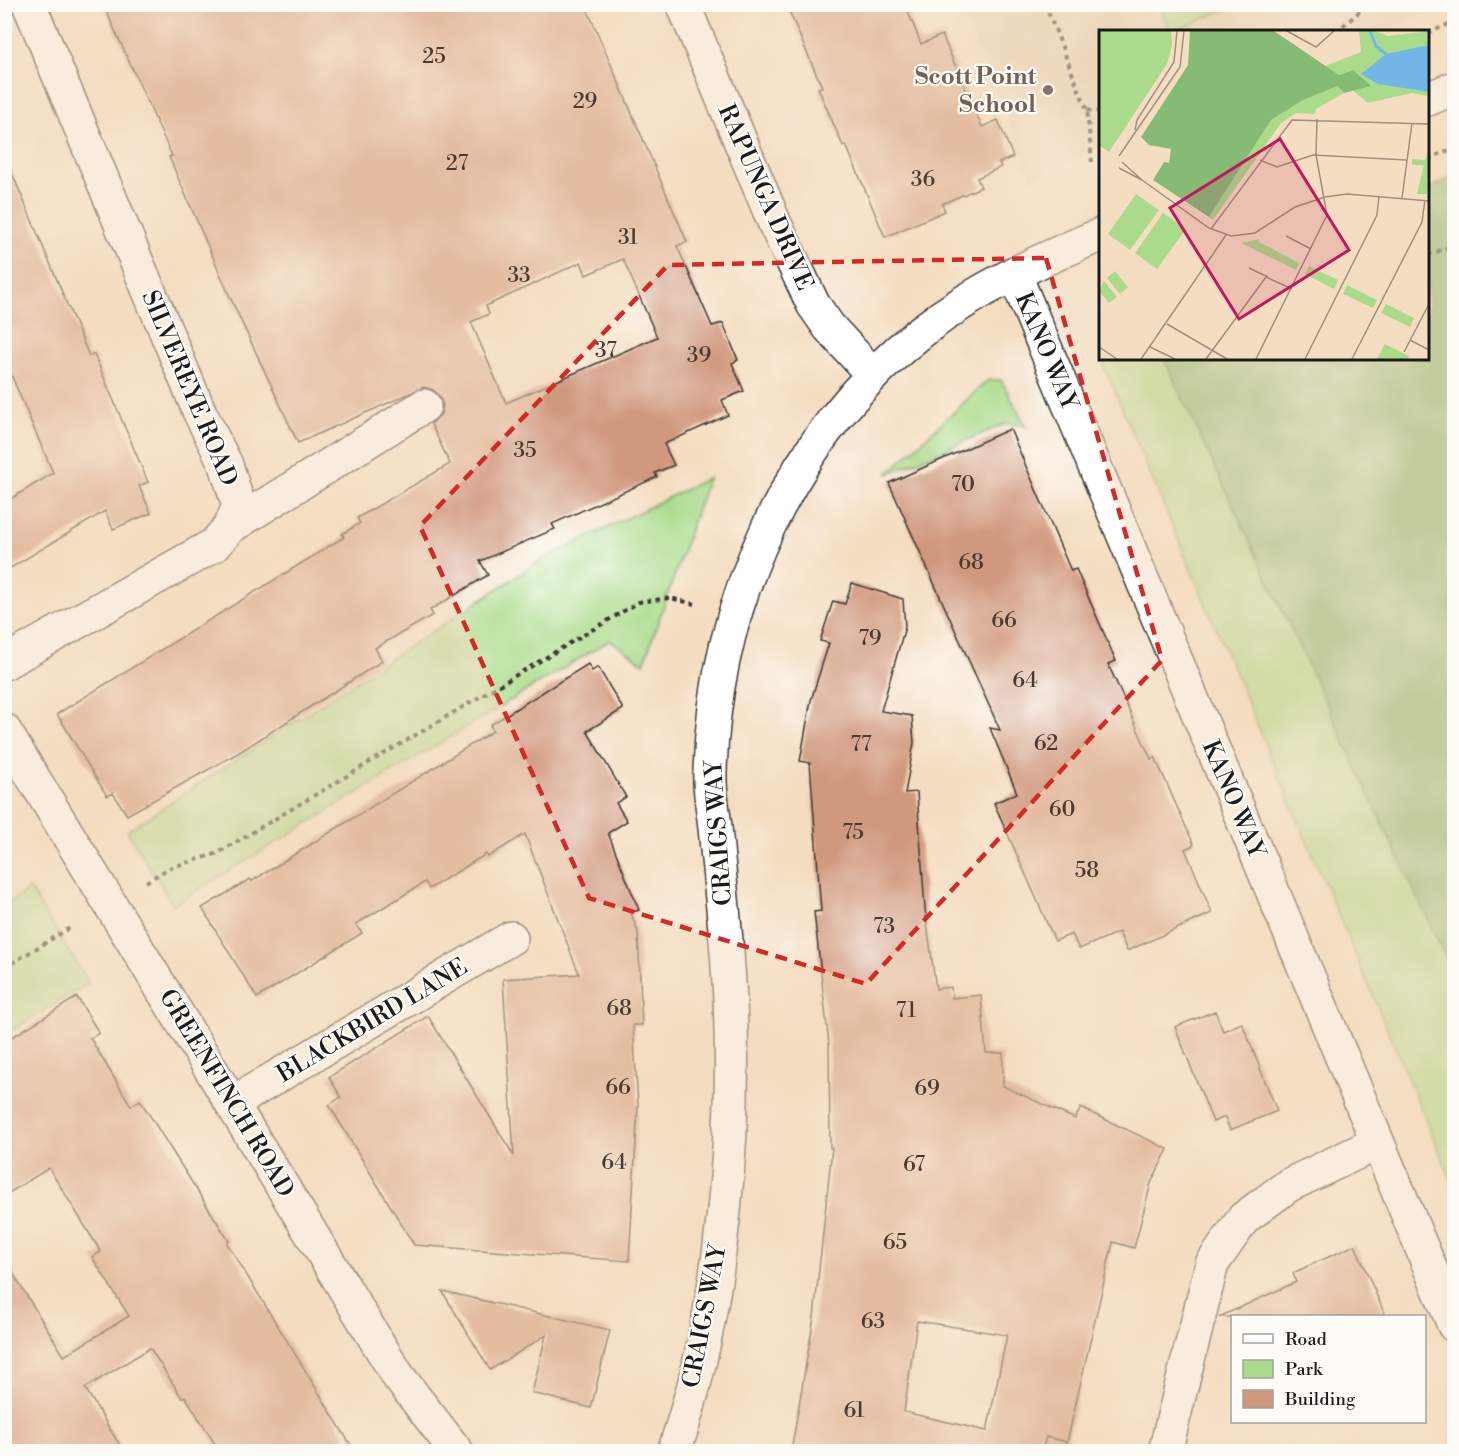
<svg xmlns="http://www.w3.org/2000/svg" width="1459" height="1456" viewBox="0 0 1459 1456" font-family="'Libre Bodoni',serif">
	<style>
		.built { fill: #e3d0b4 }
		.green { fill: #a9db8a; stroke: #627c53; stroke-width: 1.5 }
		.forest { fill: #86bb76; stroke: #516c49; stroke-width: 1.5 }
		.building { fill: #d0987d; fill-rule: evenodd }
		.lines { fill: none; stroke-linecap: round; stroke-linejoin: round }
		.minor-casing { stroke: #3c3935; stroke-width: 36 }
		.path { stroke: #3c3935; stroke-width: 4; stroke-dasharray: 4.5 4.5; stroke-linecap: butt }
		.minor { stroke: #fff; stroke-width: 33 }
		.marked { fill: none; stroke: #d62828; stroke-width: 4.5; stroke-dasharray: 12 8; stroke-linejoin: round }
		.education-dot { fill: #8d6e63; stroke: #fdfcf7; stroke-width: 2 }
		.labels { text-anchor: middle; stroke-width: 4.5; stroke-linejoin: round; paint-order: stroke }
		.number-label { font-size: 21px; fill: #493b34 }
		.education-label { font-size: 24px; font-weight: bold; fill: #785e54; stroke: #fdfcf7; text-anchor: end }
		.street-label { font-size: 24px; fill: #1c1c1c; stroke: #fdfcf7 }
		.inset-river { fill: none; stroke: #72b6e8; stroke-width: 3 }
		.inset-road { fill: none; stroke: #9e907e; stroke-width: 1.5 }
		.view { fill: #c2185b; fill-opacity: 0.15; stroke: #c2185b; stroke-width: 3 }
		.inset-edge { fill: none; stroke: #1c1c1c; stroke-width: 3 }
	</style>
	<rect width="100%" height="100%" fill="#fdfcf7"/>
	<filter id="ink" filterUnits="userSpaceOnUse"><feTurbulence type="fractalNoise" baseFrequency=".0167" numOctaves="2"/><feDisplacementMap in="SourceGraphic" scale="12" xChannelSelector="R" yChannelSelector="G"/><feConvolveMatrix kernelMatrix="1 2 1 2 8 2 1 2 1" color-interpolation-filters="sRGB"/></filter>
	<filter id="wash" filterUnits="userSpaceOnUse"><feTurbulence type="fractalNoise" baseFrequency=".008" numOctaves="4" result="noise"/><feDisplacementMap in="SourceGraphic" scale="24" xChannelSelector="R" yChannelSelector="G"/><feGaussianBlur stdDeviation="1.35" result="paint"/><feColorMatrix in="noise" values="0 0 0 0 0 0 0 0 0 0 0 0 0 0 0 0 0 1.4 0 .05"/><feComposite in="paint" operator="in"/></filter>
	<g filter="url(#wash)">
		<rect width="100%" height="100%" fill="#f4ddc0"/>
		<polygon class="built" points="960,5 1447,5 1382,31 1100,32 1100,148 1032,180"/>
		<g class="green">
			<polygon points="1159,5 1235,5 1171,32"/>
			<polygon points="1101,359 1164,359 1454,975 1454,1186"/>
			<polygon points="988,380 1001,380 1026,426 1007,423 887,474"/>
			<polygon points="708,478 644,663 610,640 173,905 127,831 540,561"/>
			<polygon points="30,889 89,983 5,1035 5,905"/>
		</g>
		<polygon class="forest" points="1454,176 1454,975 1164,359 1428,358 1428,189"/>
		<g id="blocks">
			<g class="building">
				<path d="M103 4H585L687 242 677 246 712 326 723 323 738 360 732 363 744 391 722 400 728 415 664 444 674 465 655 473 657 477 552 524 555 529 480 561 488 575 430 610 433 615 375 648 382 661 238 753 127 815 113 793 107 796 57 714 344 537 342 534 360 523 357 518 450 464 431 424 441 414 443 405 440 397 433 390 424 387 298 443 231 299 169 157 172 156ZM623 259 657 337 506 403 471 322 489 314 486 306 581 262 586 275Z"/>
				<polygon points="786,4 905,4 921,44 942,35 982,127 998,120 1013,157 999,163 1001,167 977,178 981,187 942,204 945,211 885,237 846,145 843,146 818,88 822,87"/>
				<polygon points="4,154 89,356 94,354 148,482 139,486 151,513 113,529 105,511 4,572 4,503 53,473 4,358"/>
				<polygon points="1010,429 1071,571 1076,569 1116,661 1108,664 1151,759 1155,757 1194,845 1185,849 1212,913 1127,951 1119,932 1079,949 1072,934 1055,941 994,803 1017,793 990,728 1000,730 889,483"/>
				<path d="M852 583 903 599 905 627 881 711 912 716 914 743 905 793 917 792 925 909 936 989 951 987 952 998 981 995 986 1053H1003V1086L1075 1119 1081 1108 1168 1149 1151 1183 1134 1248 1113 1242 1067 1442 1046 1437 1042 1452H791L814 1317 832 1148H830L829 1044 814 912 821 911 810 763 800 761 811 700 829 643 820 641 833 601 845 604ZM917 1321 1007 1335 987 1431 904 1412Z"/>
				<polygon points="588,664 592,671 598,667 623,709 587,731 626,797 616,803 627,821 608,833 639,910 631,913 638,932 642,1025 633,1025 638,1106 629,1261 414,1245 329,1105 341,1097 329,1077 428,1016 514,1156 503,979 579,974 525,834 488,857 486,854 429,889 425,882 356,924 362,933 257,998 202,908 250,879 252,881 493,731 490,725"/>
				<polygon points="77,997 99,1033 90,1038 131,1106 140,1100 229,1241 227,1243 355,1452 220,1452 185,1396 182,1398 150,1348 85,1388 124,1452 4,1452 4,1259 64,1356 129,1316 92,1257 101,1252 49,1168 4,1196 4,1042"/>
				<polygon points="1215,1011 1223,1031 1242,1023 1277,1111 1230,1130 1225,1117 1213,1122 1175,1027"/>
				<polygon points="1355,1245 1386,1317 1219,1317 1296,1282 1293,1273"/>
				<polygon points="442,1291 610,1330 591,1408 532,1393 546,1335 490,1370"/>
			</g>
		</g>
	</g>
	<g filter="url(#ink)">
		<use href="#blocks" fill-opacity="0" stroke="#3c3935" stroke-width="1.5"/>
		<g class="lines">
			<defs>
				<g id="minor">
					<polyline points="683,4 775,224 813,304 829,327 873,375"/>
					<polyline points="1428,99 1454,88"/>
					<polyline points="1014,273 1454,1325"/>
					<polyline points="230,527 424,406"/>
					<polyline points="4,663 214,545 230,527 239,506 226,465 200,413 29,4"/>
					<polyline points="4,730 398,1376 457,1452"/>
					<polyline points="234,1102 511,938"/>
					<path d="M674 1452C724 1306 739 1120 728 967 725 920 719 874 715 827 713 809 709 790 710 772 714 605 790 435 922 331 976 289 1038 261 1100 235"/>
					<polyline points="1165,1452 1212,1264 1244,1218 1289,1185 1377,1143"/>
				</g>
			</defs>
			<use href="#minor" class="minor-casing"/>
			<g class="path">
				<polyline points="1045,4 1087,110 1092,162"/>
				<polyline points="1336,32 1368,4"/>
				<polyline points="1428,33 1454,22"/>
				<polyline points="1087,110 1100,112"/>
				<polyline points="1428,159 1454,148"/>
				<polyline points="1428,255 1454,245"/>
				<polyline points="146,882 169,868 216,854 639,602 670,598 695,604"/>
				<polyline points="4,968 73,926"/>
			</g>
			<use href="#minor" class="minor"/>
		</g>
	</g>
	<path d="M0 0H1459V1456H0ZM1046 258 1162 660 866 984 589 898 420 526 668 265Z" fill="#f4ddc0" fill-opacity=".55" fill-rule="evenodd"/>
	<path class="marked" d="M1046 258 1162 660 866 984 589 898 420 526 668 265Z"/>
	<circle class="education-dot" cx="1048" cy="90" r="6"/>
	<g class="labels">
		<g class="number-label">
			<text x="434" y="63">25</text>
			<text x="585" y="108">29</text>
			<text x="457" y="170">27</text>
			<text x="923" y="186">36</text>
			<text x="628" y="244">31</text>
			<text x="519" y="282">33</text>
			<text x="606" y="357">37</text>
			<text x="699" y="362">39</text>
			<text x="525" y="457">35</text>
			<text x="963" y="491">70</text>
			<text x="971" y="569">68</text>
			<text x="1004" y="627">66</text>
			<text x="870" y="645">79</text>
			<text x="1025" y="687">64</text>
			<text x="1046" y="750">62</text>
			<text x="861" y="751">77</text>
			<text x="1062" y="816">60</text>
			<text x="853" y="839">75</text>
			<text x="1087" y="877">58</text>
			<text x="884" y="933">73</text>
			<text x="619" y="1015">68</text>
			<text x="906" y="1017">71</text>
			<text x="618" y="1094">66</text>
			<text x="927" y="1095">69</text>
			<text x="614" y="1169">64</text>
			<text x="914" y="1171">67</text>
			<text x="895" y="1249">65</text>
			<text x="873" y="1328">63</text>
			<text x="854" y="1417">61</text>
		</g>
		<g class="education-label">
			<text x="1036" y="84">Scott Point<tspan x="1036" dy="28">School</tspan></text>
		</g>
		<g class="street-label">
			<text transform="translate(766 197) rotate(66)" y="8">RAPUNGA DRIVE</text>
			<text transform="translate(1047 351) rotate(67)" y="8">KANO WAY</text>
			<text transform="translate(190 388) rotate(67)" y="8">SILVEREYE ROAD</text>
			<text transform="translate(1234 799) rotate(67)" y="8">KANO WAY</text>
			<text transform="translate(718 833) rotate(-94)" y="8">CRAIGS WAY</text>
			<text transform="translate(372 1020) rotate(-31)" y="8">BLACKBIRD LANE</text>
			<text transform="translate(227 1093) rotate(59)" y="8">GREENFINCH ROAD</text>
			<text transform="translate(704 1316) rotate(-79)" y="8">CRAIGS WAY</text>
		</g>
	</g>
	<g transform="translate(1099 30)">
		<rect width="330" height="330" fill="#f4ddc0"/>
		<path d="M0 1H72L73 15 68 34 10 122 0 115ZM260 1H276L289 6 330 1V71L328 66 313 63 269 73 252 59 254 40 240 45 226 36 262 22ZM239 56 245 63 217 79 216 84 197 83 182 93 114 190 110 187 172 90 204 70ZM330 119 328 164H318L325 135H313V129L326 130ZM37 164 60 180 31 220 9 204ZM64 183 87 199 58 239 36 223ZM160 209V212L200 233 197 240 142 213ZM210 236 239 250 235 259 206 244ZM16 241 29 257 21 264 8 248ZM5 251 18 267 10 273 0 261ZM248 255 278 270 274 278 244 264ZM287 274 315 288 311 297 282 283ZM286 314 310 326 309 329H278Z" fill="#a9db8a"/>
		<path d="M91 1H175L240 45 254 40 272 56 245 63 239 56 204 70 172 90 110 187 54 150 65 132 70 133 72 119 50 115 42 107 89 35Z" fill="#86bb76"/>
		<path d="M330 15V62L279 54 262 44 287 24Z" fill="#72b6e8"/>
		<path class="inset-river" d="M271 1 277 16 287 24"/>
		<path class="inset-road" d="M188 1 217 17 235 1M36 100 38 90 75 32 78 1M20 126 81 37 85 1M161 130 178 137 214 125 307 130M20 138 43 150 23 132M43 150 110 198 132 206 156 203 196 177 226 167 248 164 330 171M303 168 313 93M112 199 193 90 330 94M187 206 212 219M150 238 169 247M68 294 128 329M311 310 330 320M0 317 18 329M51 317 76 329M305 322 330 274M42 329 127 205M107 329 167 247 193 259M157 329 228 185 217 125 218 89M206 329 278 185 280 166M253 329 323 192 326 170"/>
		<path class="view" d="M181 109 250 220 140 289 71 178Z"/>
		<rect width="330" height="330" class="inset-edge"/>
	</g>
	<rect width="1459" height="1456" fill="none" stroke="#fdfcf7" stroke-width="24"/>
	<rect x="1231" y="1315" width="195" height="108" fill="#fdfcf7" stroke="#a3a29f" stroke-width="1.5"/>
	<rect x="1243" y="1334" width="30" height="9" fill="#ffffff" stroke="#a3a29f" stroke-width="1.5"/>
	<text x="1285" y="1345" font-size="18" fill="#1c1c1c">Road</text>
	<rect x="1243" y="1360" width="30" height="18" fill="#a9db8a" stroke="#a3a29f" stroke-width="1.5"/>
	<text x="1285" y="1375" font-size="18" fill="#1c1c1c">Park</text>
	<rect x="1243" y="1390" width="30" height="18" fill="#d0987d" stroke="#a3a29f" stroke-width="1.5"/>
	<text x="1285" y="1405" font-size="18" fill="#1c1c1c">Building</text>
</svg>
